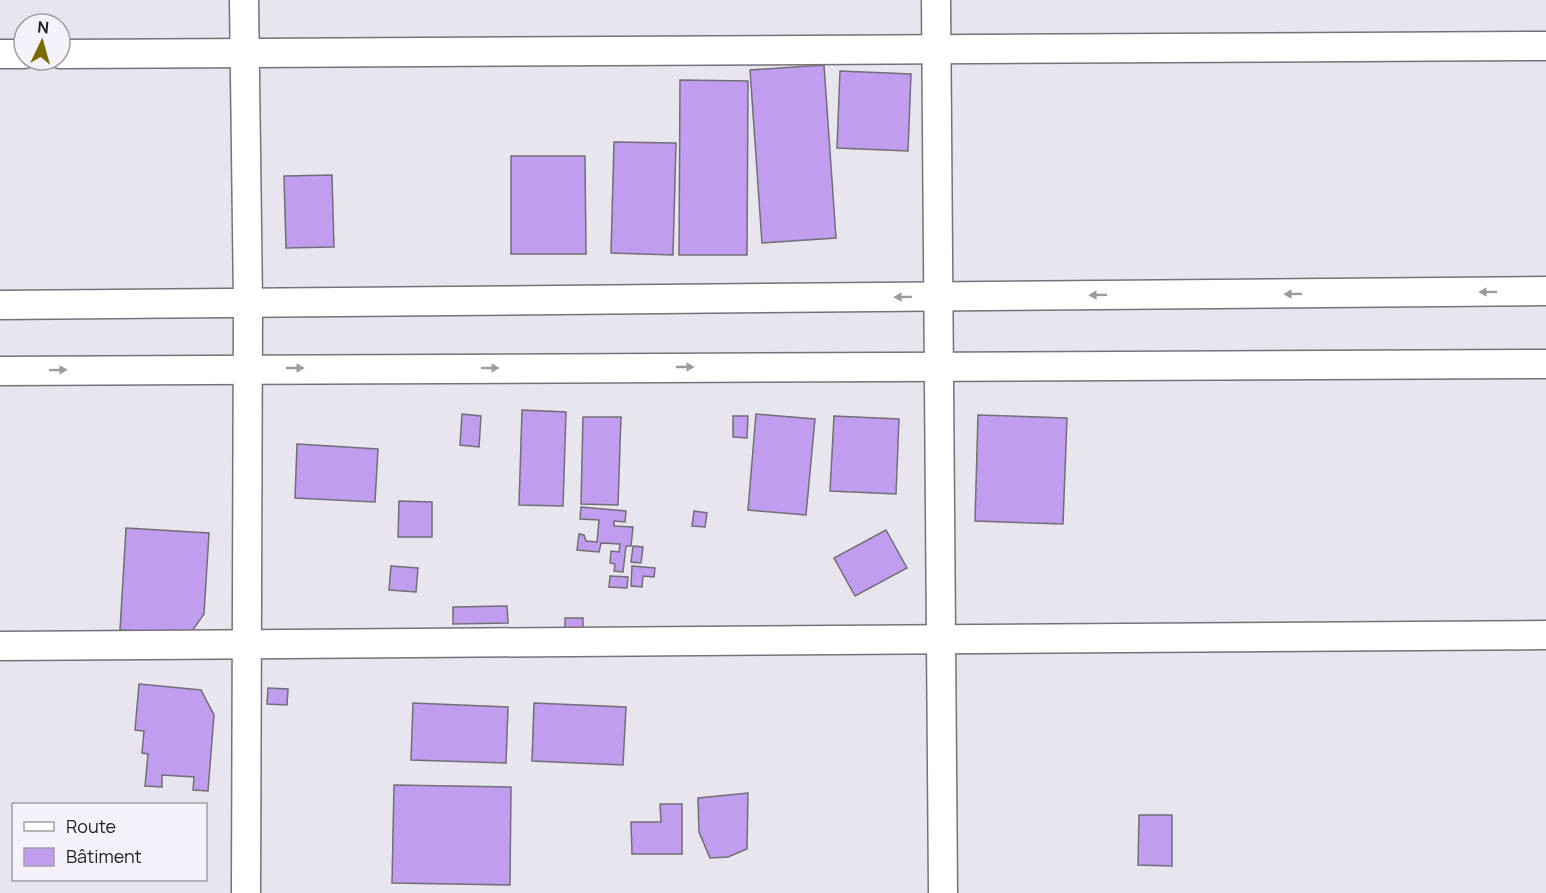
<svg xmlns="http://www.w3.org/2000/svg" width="1546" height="893" viewBox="0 0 1546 893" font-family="Manrope,sans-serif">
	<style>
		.building { fill: #c09def; stroke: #716e76; stroke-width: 1.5 }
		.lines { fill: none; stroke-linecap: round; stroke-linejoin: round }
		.minor-casing { stroke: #75727a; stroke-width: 31 }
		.minor { stroke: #fff; stroke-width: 28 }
		.oneway { fill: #9b9b9c }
	</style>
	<rect width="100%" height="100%" fill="#e8e5ee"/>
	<g class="building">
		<polygon points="824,65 836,238 762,243 750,70"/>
		<polygon points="840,71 911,74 908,151 837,148"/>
		<polygon points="680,80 748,81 747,255 679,255"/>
		<polygon points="614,142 676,143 673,255 611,253"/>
		<polygon points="511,156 585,156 586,254 511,254"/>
		<polygon points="332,175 334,247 286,248 284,176"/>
		<polygon points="522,410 566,412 563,506 519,505"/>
		<polygon points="462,414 481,416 479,447 460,445"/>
		<polygon points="756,414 815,419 806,515 748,510"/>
		<polygon points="978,415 1067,418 1063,524 975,521"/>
		<polygon points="733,416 748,416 747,438 733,437"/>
		<polygon points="834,416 899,419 896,494 830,491"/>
		<polygon points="583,417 621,417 618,505 581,504"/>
		<polygon points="297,444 378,449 375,502 295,498"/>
		<polygon points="399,501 432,502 432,537 398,537"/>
		<polygon points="581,507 626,511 625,522 614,521 614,526 633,527 631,546 626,546 623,572 614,571 615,564 610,563 611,551 619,552 620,544 601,543 599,552 577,550 579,534 584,535 586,541 597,542 599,520 580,519"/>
		<polygon points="694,511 707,513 705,527 692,526"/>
		<polygon points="126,528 209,533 204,614 190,634 120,630"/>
		<polygon points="886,530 907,568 855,596 834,558"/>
		<polygon points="633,546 643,547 641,563 631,562"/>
		<polygon points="391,566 418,568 416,592 389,590"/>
		<polygon points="632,566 655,568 654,577 643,576 642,587 631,586"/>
		<polygon points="610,576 628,577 627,588 609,587"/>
		<polygon points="507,606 508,623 453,624 453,607"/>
		<rect x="565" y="618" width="18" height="18"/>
		<polygon points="139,684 201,690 214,715 208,791 193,790 194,777 162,775 162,787 145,786 148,754 142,753 144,731 135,730"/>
		<polygon points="268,688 288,689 287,705 267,704"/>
		<polygon points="413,703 508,707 506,763 411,760"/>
		<polygon points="534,703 626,707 623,765 532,761"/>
		<polygon points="394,785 511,787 510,885 392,883"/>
		<polygon points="748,793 747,849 728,857 710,858 699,832 698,798"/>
		<polygon points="660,804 682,804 682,854 632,854 631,822 661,822"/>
		<polygon points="1139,815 1172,815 1172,866 1138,865"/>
	</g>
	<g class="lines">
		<defs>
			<g id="minor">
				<polyline points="244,0 248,303 246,893"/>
				<polyline points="936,0 943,893"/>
				<polyline points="0,54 24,54"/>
				<polyline points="60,54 1546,46"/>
				<polyline points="0,305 1546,291"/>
				<polyline points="0,371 1546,364"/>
				<polyline points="0,646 1546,635"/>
			</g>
		</defs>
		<use href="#minor" class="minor-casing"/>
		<use href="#minor" class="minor"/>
	</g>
	<defs><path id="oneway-solid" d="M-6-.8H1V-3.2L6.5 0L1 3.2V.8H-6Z" transform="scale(1.5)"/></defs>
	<g class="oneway">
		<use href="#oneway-solid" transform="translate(1488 292) rotate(179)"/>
		<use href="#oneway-solid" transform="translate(1293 294) rotate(179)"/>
		<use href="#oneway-solid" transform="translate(1098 295) rotate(179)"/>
		<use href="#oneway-solid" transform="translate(903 297) rotate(179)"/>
		<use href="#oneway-solid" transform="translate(685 367)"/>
		<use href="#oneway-solid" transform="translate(295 368)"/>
		<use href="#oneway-solid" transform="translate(490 368)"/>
		<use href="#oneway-solid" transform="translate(58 370) rotate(-1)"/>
	</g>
	<rect x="12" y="803" width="195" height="78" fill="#f6f2fb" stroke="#a19ea5" stroke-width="1.5"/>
	<rect x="24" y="822" width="30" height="9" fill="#ffffff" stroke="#a19ea5" stroke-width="1.5"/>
	<text x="66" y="833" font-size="18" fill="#212023">Route</text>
	<rect x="24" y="848" width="30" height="18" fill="#c09def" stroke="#a19ea5" stroke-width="1.5"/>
	<text x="66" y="863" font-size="18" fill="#212023">Bâtiment</text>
	<g transform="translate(42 42) rotate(5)"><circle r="28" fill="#f6f2fb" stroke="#a19ea5" stroke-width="1.5"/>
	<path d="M0-4.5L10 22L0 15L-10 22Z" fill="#786a01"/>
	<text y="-9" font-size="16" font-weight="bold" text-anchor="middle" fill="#212023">N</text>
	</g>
</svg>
